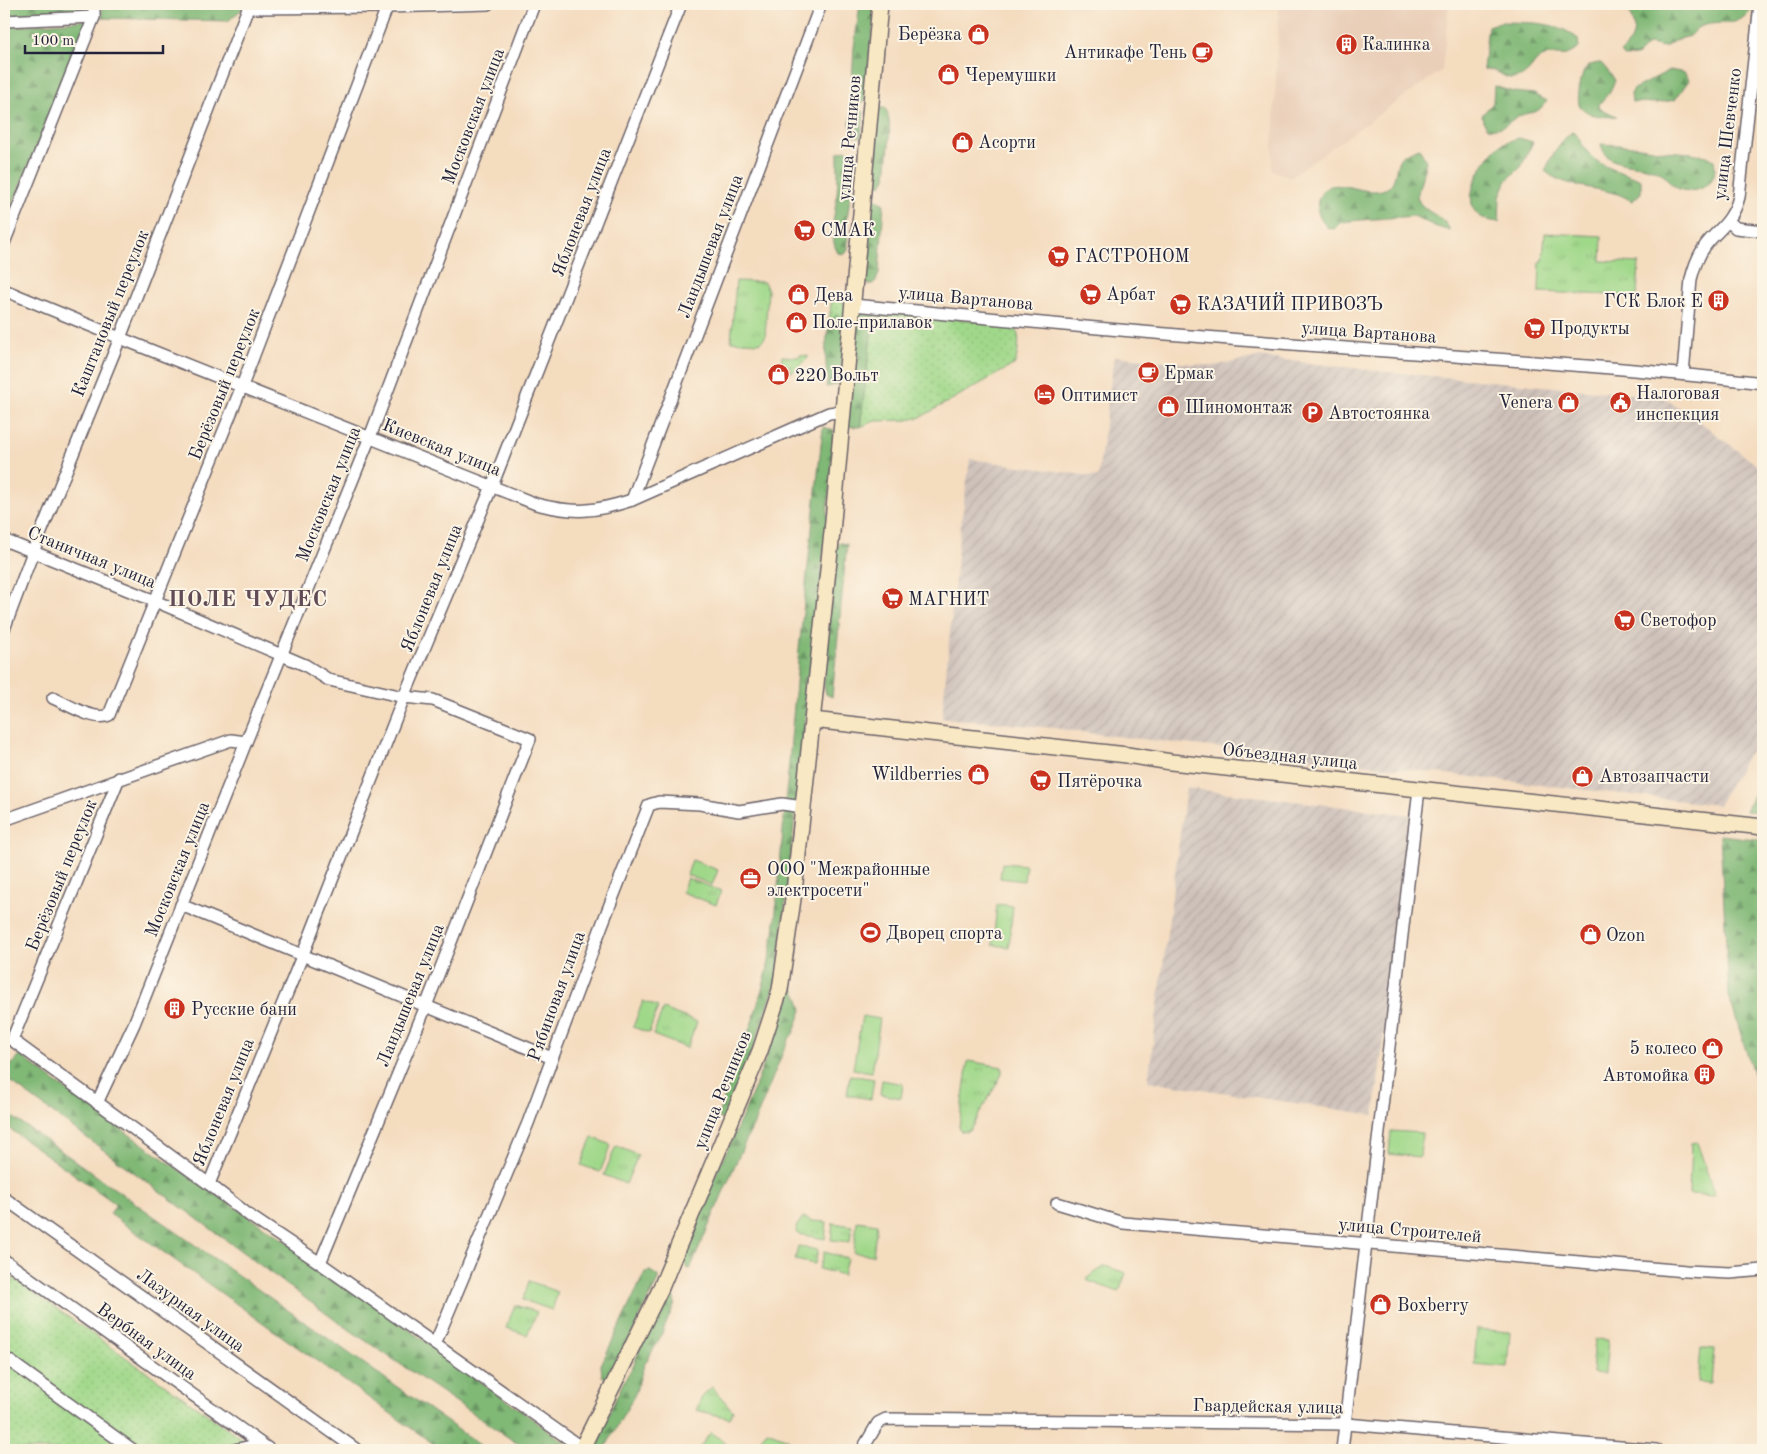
<svg xmlns="http://www.w3.org/2000/svg" width="1767" height="1454" viewBox="0 0 1767 1454" font-family="'Old Standard TT',serif">
	<style>
		.built { fill: #e9ceb8 }
		.industrial { fill: url(#industrial-furrows) }
		.grass { fill: url(#grass-dots); stroke: #617d62 }
		.forest { fill: url(#forest-firs); stroke: #516d58 }
		.park { fill: url(#park-tufts); stroke: #617d62 }
		.pitch { fill: #a0d88a; stroke: #617d62 }
		.lines { fill: none; stroke-linecap: round; stroke-linejoin: round }
		.street-casing { stroke: #6c6369; stroke-width: 14 }
		.secondary-casing { stroke: #6c6369; stroke-width: 18 }
		.street { stroke: #fff; stroke-width: 11 }
		.secondary { stroke: #f8e8c3; stroke-width: 15 }
		.labels { text-anchor: middle; stroke-width: 4; stroke-linejoin: round; paint-order: stroke }
		.poi-label { font-size: 18px; fill: #22223b; stroke: #fcf5e5; text-anchor: start }
		.street-label { font-size: 18px; fill: #22223b; stroke: #fcf5e5 }
		.district-label { font-size: 22px; font-weight: bold; letter-spacing: 1px; fill: #604b56; stroke: #fcf5e5 }
	</style>
	<defs>
		<pattern id="industrial-furrows" width="10" height="10" patternUnits="userSpaceOnUse" patternTransform="scale(1.25)"><rect width="10" height="10" fill="#cec1ba"/><path d="M-1 1l2-2M0 10L10 0M9 11l2-2" fill="none" stroke="#b1a6a1"/></pattern>
		<pattern id="grass-dots" width="8" height="8" patternUnits="userSpaceOnUse" patternTransform="scale(1.25)"><rect width="8" height="8" fill="#a0d88a"/><path d="M2 2h.1M6 6h.1" fill="none" stroke="#8ab978" stroke-width="1.8" stroke-linecap="round"/></pattern>
		<pattern id="forest-firs" width="22" height="20" patternUnits="userSpaceOnUse" patternTransform="scale(1.25)"><rect width="22" height="20" fill="#80b876"/><path d="M5 1l3.5 6h-7zM16 11l3.5 6h-7z" fill="#689562"/></pattern>
		<pattern id="park-tufts" width="24" height="20" patternUnits="userSpaceOnUse" patternTransform="scale(1.25)"><rect width="24" height="20" fill="#a0d88a"/><path d="M3 7l-1-3M5 7V3M7 7l1-3M15 17l-1-3M17 17v-4M19 17l1-3" fill="none" stroke="#8ab978"/></pattern>
	</defs>
	<rect width="100%" height="100%" fill="#fcf5e5"/>
	<filter id="ink" filterUnits="userSpaceOnUse"><feTurbulence type="fractalNoise" baseFrequency=".02" numOctaves="2"/><feDisplacementMap in="SourceGraphic" scale="10" xChannelSelector="R" yChannelSelector="G"/><feConvolveMatrix kernelMatrix="1 2 1 2 8 2 1 2 1" color-interpolation-filters="sRGB"/></filter>
	<filter id="wash" filterUnits="userSpaceOnUse"><feTurbulence type="fractalNoise" baseFrequency=".0096" numOctaves="4" result="noise"/><feDisplacementMap in="SourceGraphic" scale="20" xChannelSelector="R" yChannelSelector="G"/><feGaussianBlur stdDeviation="1.12" result="paint"/><feColorMatrix in="noise" values="0 0 0 0 0 0 0 0 0 0 0 0 0 0 0 0 0 1.4 0 .05"/><feComposite in="paint" operator="in"/></filter>
	<g filter="url(#wash)">
		<rect width="100%" height="100%" fill="#f4dcbf"/>
		<polygon class="built" points="1279,4 1449,4 1442,70 1290,177 1272,170"/>
		<g class="industrial">
			<polygon points="1114,356 1213,366 1258,357 1378,371 1662,397 1691,415 1763,470 1763,729 1718,805 1080,732 1054,728 942,718 958,546 970,459 1098,477"/>
			<polygon points="1186,788 1411,815 1374,1115 1148,1081"/>
		</g>
		<g class="grass">
			<polygon points="832,295 847,305 845,331 842,330 841,319 833,318 828,332"/>
			<path d="M874 311 1011 324C1023 334 1018 351 1015 364L921 417 908 420 875 421 860 427Z"/>
			<polygon points="800,355 808,356 808,358 798,368 790,373 791,366 781,366 782,356 800,357"/>
			<polygon points="4,1272 258,1450 4,1450"/>
		</g>
		<g class="forest">
			<polygon points="4,4 88,4 88,11 4,17"/>
			<polygon points="102,4 248,4 228,21 102,18"/>
			<polygon points="860,4 876,4 864,102 856,105 851,99 854,48"/>
			<path d="M1635 4H1752L1753 6C1737 33 1719 17 1697 28 1694 30 1692 34 1689 36 1684 38 1678 39 1674 41 1670 43 1668 46 1664 47L1649 44 1637 56 1624 57 1621 52C1635 40 1637 30 1629 13Z"/>
			<polygon points="88,20 4,225 4,32 6,27"/>
			<path d="M1500 22C1526 23 1557 20 1578 39L1579 48C1561 61 1562 52 1545 56 1531 59 1531 80 1510 78 1504 77 1500 73 1495 71 1491 70 1487 70 1483 69L1488 26Z"/>
			<path d="M1601 63 1613 77 1615 81 1609 93 1599 104 1600 109 1617 116C1604 118 1588 116 1580 106 1576 101 1581 77 1584 71 1588 65 1595 63 1601 63Z"/>
			<polygon points="1670,70 1685,73 1689,80 1675,100 1657,103 1632,102 1631,94 1634,89"/>
			<path d="M1494 86 1513 92 1534 94 1547 101C1534 118 1533 109 1517 117 1504 124 1506 129 1488 128L1483 121 1482 115 1493 103Z"/>
			<path d="M878 108H885C894 120 887 162 886 178L882 184 877 185 871 183 870 178Z"/>
			<polygon points="860,110 864,112 861,137 853,136 850,123 852,114 856,111"/>
			<path d="M1574 131C1579 138 1583 147 1589 154 1602 169 1624 172 1641 180V193L1632 201C1626 198 1620 194 1614 193 1593 187 1561 186 1545 171 1553 154 1559 141 1574 131Z"/>
			<path d="M1519 138 1533 142 1521 167 1507 180 1500 196 1499 222C1450 218 1477 168 1498 147 1503 142 1513 140 1519 138Z"/>
			<path d="M1601 144 1633 146 1664 151 1691 153 1707 156 1714 160C1716 170 1715 178 1707 185 1698 192 1683 193 1674 186 1669 183 1666 176 1660 172 1657 170 1650 168 1646 167 1628 163 1606 166 1601 144Z"/>
			<path d="M1419 148 1426 161 1417 197C1422 214 1445 214 1450 231L1434 226 1414 216 1348 221 1340 223 1334 229 1328 228C1320 220 1316 212 1318 201 1327 168 1362 199 1385 189 1399 183 1393 165 1402 156 1407 153 1414 150 1419 148Z"/>
			<path d="M846 150 853 153 852 185 847 218 848 250 845 254 838 253C828 236 835 214 837 195 838 181 838 166 838 152Z"/>
			<path d="M875 199 884 204 879 272C877 281 874 287 864 283L862 278 869 201Z"/>
			<polygon points="856,309 874,311 860,427 844,426"/>
			<path d="M838 313 841 319 842 330 845 331 840 378 837 385 826 387C829 378 826 372 826 363 825 348 826 323 838 313Z"/>
			<polygon points="823,427 834,430 826,532 777,980 728,1120 723,1120 717,1117 754,1017 767,972 774,933 799,649"/>
			<polygon points="840,543 847,544 832,697 826,694 824,686 825,657 834,547"/>
			<polygon points="1763,772 1763,812 1746,811"/>
			<polygon points="1720,835 1763,840 1762,940 1763,955 1763,1105 1729,996"/>
			<path d="M791 983 799 999 802 1010 794 1032 789 1039 783 1052 754 1124 741 1151 697 1253 690 1269 687 1268 680 1255C711 1179 751 1108 776 1030 781 1016 783 1000 786 985Z"/>
			<polygon points="20,1055 54,1081 175,1167 299,1250 567,1444 558,1450 527,1450 335,1320 4,1077 4,1072"/>
			<polygon points="4,1111 487,1450 442,1450 110,1214 116,1204 10,1129 4,1137"/>
			<polygon points="650,1271 658,1276 658,1280 609,1380 602,1376 601,1365 645,1272"/>
			<polygon points="669,1293 673,1294 675,1303 659,1340 644,1365 635,1394 604,1450 589,1450 607,1418 622,1385 633,1366 644,1338 657,1313 664,1295"/>
		</g>
		<g class="park">
			<polygon points="1545,233 1602,236 1601,261 1639,263 1637,296 1539,292 1540,261 1543,261"/>
			<polygon points="736,281 764,282 768,290 765,338 759,343 731,341"/>
			<polygon points="687,878 721,891 716,905 682,892"/>
			<polygon points="997,904 1013,906 1009,947 993,945"/>
			<polygon points="663,1009 697,1022 687,1048 653,1035"/>
			<polygon points="968,1061 1002,1067 1002,1073 1000,1078 970,1130 965,1132 961,1131 959,1126"/>
			<polygon points="850,1075 874,1079 871,1099 847,1095"/>
			<polygon points="1697,1142 1715,1196 1689,1194 1691,1143"/>
			<polygon points="616,1146 638,1155 626,1184 604,1175"/>
			<polygon points="803,1217 812,1221 827,1222 825,1239 798,1234 796,1227"/>
			<polygon points="833,1223 852,1226 850,1242 831,1240"/>
			<polygon points="798,1246 818,1250 815,1264 795,1260"/>
			<polygon points="824,1252 847,1258 843,1275 819,1269"/>
			<polygon points="1105,1266 1126,1273 1119,1292 1088,1281 1087,1278"/>
			<polygon points="515,1305 537,1312 527,1335 506,1328"/>
			<polygon points="1477,1329 1510,1332 1507,1367 1474,1364"/>
			<polygon points="1595,1339 1608,1340 1605,1374 1592,1373"/>
			<polygon points="1701,1348 1714,1349 1711,1383 1698,1382"/>
			<polygon points="712,1387 733,1411 729,1418 696,1410 703,1395"/>
			<polygon points="767,1431 788,1439 782,1450 759,1450 756,1444"/>
		</g>
		<g class="pitch">
			<polygon points="692,860 718,870 712,885 687,875"/>
			<polygon points="1002,863 1026,865 1024,881 1000,878"/>
			<polygon points="643,1001 658,1007 649,1033 633,1027"/>
			<polygon points="862,1016 880,1019 872,1072 853,1069"/>
			<polygon points="882,1080 903,1084 901,1098 880,1094"/>
			<polygon points="1391,1131 1422,1133 1420,1157 1389,1154"/>
			<polygon points="592,1137 611,1145 600,1172 581,1165"/>
			<polygon points="857,1221 877,1224 873,1255 854,1253"/>
			<polygon points="529,1281 558,1292 552,1310 523,1300"/>
			<polygon points="711,1432 735,1450 698,1450"/>
		</g>
	</g>
	<g filter="url(#ink)">
		<g class="lines">
			<defs>
				<g id="street">
					<polyline points="4,21 94,17"/>
					<polyline points="1728,221 1736,228 1763,231"/>
					<polyline points="4,243 94,17 94,4"/>
					<path d="M4 290 120 338 536 504C575 514 595 512 632 500L829 413 843 411"/>
					<path d="M853 305C970 316 1087 328 1205 337 1391 353 1577 362 1763 383"/>
					<path d="M1683 374 1691 279C1694 267 1698 256 1705 246 1712 236 1722 229 1729 219 1734 212 1737 205 1739 197L1760 4"/>
					<polyline points="632,500 821,4"/>
					<polyline points="4,540 155,601 305,665 329,680 404,697 433,700 530,739 426,1006 320,1263"/>
					<polyline points="4,629 33,552 120,338 248,8 387,7 488,4"/>
					<path d="M53 698C67 704 95 722 109 715L242 386 387 7"/>
					<polyline points="119,778 12,1040 209,1184 250,1216 320,1263 582,1448"/>
					<polyline points="4,820 231,740 246,742"/>
					<polyline points="181,905 552,1058"/>
					<polyline points="97,1103 134,1024 246,742 370,437 534,4"/>
					<polyline points="209,1184 303,954 404,697 492,486 681,4"/>
					<polyline points="4,1198 357,1450"/>
					<polyline points="1057,1203 1123,1223 1686,1271 1730,1273 1763,1270"/>
					<polyline points="4,1260 270,1450"/>
					<polyline points="435,1344 528,1123 602,925 649,805 659,802 700,804 739,811 782,804 803,807"/>
					<polyline points="4,1357 133,1450"/>
					<polyline points="234,1450 260,1444"/>
					<polyline points="862,1450 878,1423 886,1419 1346,1424 1656,1450"/>
					<polyline points="1342,1450 1419,789"/>
				</g>
				<g id="secondary">
					<polyline points="812,720 1127,755 1171,762 1300,776 1763,827"/>
					<polyline points="581,1450 660,1290 760,1051 780,990 794,892 832,532 880,4"/>
				</g>
			</defs>
			<use href="#street" class="street-casing"/>
			<use href="#secondary" class="secondary-casing"/>
			<use href="#street" class="street"/>
			<use href="#secondary" class="secondary"/>
		</g>
	</g>
	<defs>
		<symbol id="shop-disc" viewBox="-11 -11 22 22"><circle r="9.5" fill="#c8321e" stroke="#fcf5e5"/><path d="M-5-2.5h2.3a2.7 3.5 0 0 1 5.4 0H5L5.5 6h-11ZM-1.5-2.5h3a1.5 2.3 0 0 0-3 0Z" fill="#fff"/></symbol>
		<symbol id="building-disc" viewBox="-11 -11 22 22"><circle r="9.5" fill="#c8321e" stroke="#fcf5e5"/><path d="M-4-6H4V6H1V3H-1V6H-4ZM-2.5-4.3h1.7v1.8h-1.7ZM.8-4.3h1.7v1.8H.8ZM-2.5-1h1.7V.8h-1.7ZM.8-1h1.7V.8H.8Z" fill="#fff"/></symbol>
		<symbol id="cafe-disc" viewBox="-11 -11 22 22"><circle r="9.5" fill="#c8321e" stroke="#fcf5e5"/><path d="M-5.5-4.5H6V0H3Q3 3.5 0 3.5H-2.5Q-5.5 3.5-5.5 0ZM3-3.2v2h1.7v-2ZM-6 4.5H4V6H-6Z" fill="#fff"/></symbol>
		<symbol id="supermarket-disc" viewBox="-11 -11 22 22"><circle r="9.5" fill="#c8321e" stroke="#fcf5e5"/><path d="M-6-5.5h2.5l.6 2H6L4.5 2H-2.5L-4.4-4H-6ZM-1.5 3.2a1.3 1.3 0 1 0 .1 0ZM3 3.2a1.3 1.3 0 1 0 .1 0Z" fill="#fff"/></symbol>
		<symbol id="hotel-disc" viewBox="-11 -11 22 22"><circle r="9.5" fill="#c8321e" stroke="#fcf5e5"/><path d="M-6-4.5h1.5V1H6V5H4.5V3h-9V5H-6ZM-4 0a1.8 1.8 0 1 1 3.6 0ZM.5 0V-2.5h3Q6-2.5 6 0Z" fill="#fff"/></symbol>
		<symbol id="civic-disc" viewBox="-11 -11 22 22"><circle r="9.5" fill="#c8321e" stroke="#fcf5e5"/><path d="M-.6-6.5H3V-4.5H.6V-3L4-1V1h2V6H-6V1h2V-1L-.6-3ZM-1.2 2.5V6h2.4V2.5Z" fill="#fff"/></symbol>
		<symbol id="parking-disc" viewBox="-11 -11 22 22"><circle r="9.5" fill="#c8321e" stroke="#fcf5e5"/><path d="M-3.5-5.5H1a3.5 3.5 0 0 1 0 7H-1V5.5H-3.5ZM-1-3.4V-.6H.8a1.4 1.4 0 0 0 0-2.8Z" fill="#fff"/></symbol>
		<symbol id="office-disc" viewBox="-11 -11 22 22"><circle r="9.5" fill="#c8321e" stroke="#fcf5e5"/><path d="M-6-3h4V-5.5h4V-3h4V5H-6ZM-1-4.5V-3h2v-1.5ZM-6 0V1H6V0Z" fill="#fff"/></symbol>
		<symbol id="stadium-disc" viewBox="-11 -11 22 22"><circle r="9.5" fill="#c8321e" stroke="#fcf5e5"/><path d="M0-5a6.5 5 0 1 0 0 10a6.5 5 0 1 0 0-10ZM-3.5-1.8h7v3.6h-7Z" fill="#fff"/></symbol>
	</defs>
	<g fill-rule="evenodd">
		<use href="#shop-disc" x="966" y="22" width="25" height="25"/>
		<use href="#building-disc" x="1334" y="32" width="25" height="25"/>
		<use href="#cafe-disc" x="1190" y="40" width="25" height="25"/>
		<use href="#shop-disc" x="936" y="62" width="25" height="25"/>
		<use href="#shop-disc" x="950" y="130" width="25" height="25"/>
		<use href="#supermarket-disc" x="792" y="218" width="25" height="25"/>
		<use href="#supermarket-disc" x="1046" y="244" width="25" height="25"/>
		<use href="#supermarket-disc" x="1078" y="282" width="25" height="25"/>
		<use href="#shop-disc" x="786" y="282" width="25" height="25"/>
		<use href="#building-disc" x="1706" y="288" width="25" height="25"/>
		<use href="#supermarket-disc" x="1168" y="292" width="25" height="25"/>
		<use href="#shop-disc" x="784" y="310" width="25" height="25"/>
		<use href="#supermarket-disc" x="1522" y="316" width="25" height="25"/>
		<use href="#cafe-disc" x="1136" y="360" width="25" height="25"/>
		<use href="#shop-disc" x="766" y="362" width="25" height="25"/>
		<use href="#hotel-disc" x="1032" y="382" width="25" height="25"/>
		<use href="#shop-disc" x="1556" y="390" width="25" height="25"/>
		<use href="#civic-disc" x="1608" y="390" width="25" height="25"/>
		<use href="#shop-disc" x="1156" y="394" width="25" height="25"/>
		<use href="#parking-disc" x="1300" y="400" width="25" height="25"/>
		<use href="#supermarket-disc" x="880" y="586" width="25" height="25"/>
		<use href="#supermarket-disc" x="1612" y="608" width="25" height="25"/>
		<use href="#shop-disc" x="966" y="762" width="25" height="25"/>
		<use href="#shop-disc" x="1570" y="764" width="25" height="25"/>
		<use href="#supermarket-disc" x="1028" y="768" width="25" height="25"/>
		<use href="#office-disc" x="738" y="866" width="25" height="25"/>
		<use href="#stadium-disc" x="858" y="920" width="25" height="25"/>
		<use href="#shop-disc" x="1578" y="922" width="25" height="25"/>
		<use href="#building-disc" x="162" y="996" width="25" height="25"/>
		<use href="#shop-disc" x="1700" y="1036" width="25" height="25"/>
		<use href="#building-disc" x="1692" y="1062" width="25" height="25"/>
		<use href="#shop-disc" x="1368" y="1292" width="25" height="25"/>
	</g>
	<g class="labels">
		<g class="poi-label">
			<text x="962" y="40" text-anchor="end">Берёзка</text>
			<text x="1362" y="50">Калинка</text>
			<text x="1187" y="58" text-anchor="end">Антикафе Тень</text>
			<text x="965" y="81">Черемушки</text>
			<text x="978" y="148">Асорти</text>
			<text x="821" y="236">СМАК</text>
			<text x="1075" y="262">ГАСТРОНОМ</text>
			<text x="1106" y="300">Арбат</text>
			<text x="814" y="301">Дева</text>
			<text x="1703" y="307" text-anchor="end">ГСК Блок Е</text>
			<text x="1197" y="310">КАЗАЧИЙ ПРИВОЗЪ</text>
			<text x="812" y="328">Поле-прилавок</text>
			<text x="1550" y="334">Продукты</text>
			<text x="1164" y="379">Ермак</text>
			<text x="795" y="381">220 Вольт</text>
			<text x="1636" y="399">Налоговая<tspan x="1636" dy="21">инспекция</tspan></text>
			<text x="1061" y="401">Оптимист</text>
			<text x="1553" y="408" text-anchor="end">Venera</text>
			<text x="1185" y="413">Шиномонтаж</text>
			<text x="1328" y="419">Автостоянка</text>
			<text x="908" y="605">МАГНИТ</text>
			<text x="1640" y="626">Светофор</text>
			<text x="962" y="780" text-anchor="end">Wildberries</text>
			<text x="1599" y="782">Автозапчасти</text>
			<text x="1057" y="787">Пятёрочка</text>
			<text x="767" y="875">ООО "Межрайонные<tspan x="767" dy="21">электросети"</tspan></text>
			<text x="886" y="939">Дворец спорта</text>
			<text x="1606" y="941">Ozon</text>
			<text x="191" y="1015">Русские бани</text>
			<text x="1697" y="1054" text-anchor="end">5 колесо</text>
			<text x="1689" y="1081" text-anchor="end">Автомойка</text>
			<text x="1397" y="1311">Boxberry</text>
		</g>
		<g class="street-label">
			<text transform="translate(473 116) rotate(-69)" y="6">Московская улица</text>
			<text transform="translate(1727 134) rotate(-83)" y="6">улица Шевченко</text>
			<text transform="translate(849 138) rotate(-85)" y="6">улица Речников</text>
			<text transform="translate(581 212) rotate(-69)" y="6">Яблоневая улица</text>
			<text transform="translate(710 246) rotate(-69)" y="6">Ландышевая улица</text>
			<text transform="translate(966 298) rotate(5)" y="6">улица Вартанова</text>
			<text transform="translate(110 313) rotate(-68)" y="6">Каштановый переулок</text>
			<text transform="translate(1369 332) rotate(4)" y="6">улица Вартанова</text>
			<text transform="translate(224 384) rotate(-68)" y="6">Берёзовый переулок</text>
			<text transform="translate(442 447) rotate(22)" y="6">Киевская улица</text>
			<text transform="translate(328 494) rotate(-68)" y="6">Московская улица</text>
			<text transform="translate(92 557) rotate(22)" y="6">Станичная улица</text>
			<text transform="translate(431 588) rotate(-68)" y="6">Яблоневая улица</text>
			<text transform="translate(1290 756) rotate(6)" y="6">Объездная улица</text>
			<text transform="translate(177 869) rotate(-68)" y="6">Московская улица</text>
			<text transform="translate(61 875) rotate(-68)" y="6">Берёзовый переулок</text>
			<text transform="translate(410 995) rotate(-68)" y="6">Ландышевая улица</text>
			<text transform="translate(556 996) rotate(-70)" y="6">Рябиновая улица</text>
			<text transform="translate(722 1090) rotate(-68)" y="6">улица Речников</text>
			<text transform="translate(223 1102) rotate(-68)" y="6">Яблоневая улица</text>
			<text transform="translate(1410 1230) rotate(5)" y="6">улица Строителей</text>
			<text transform="translate(191 1310) rotate(36)" y="6">Лазурная улица</text>
			<text transform="translate(147 1341) rotate(36)" y="6">Вербная улица</text>
			<text transform="translate(1268 1406) rotate(1)" y="6">Гвардейская улица</text>
		</g>
		<g class="district-label">
			<text x="248" y="606">ПОЛЕ ЧУДЕС</text>
		</g>
	</g>
	<rect width="1767" height="1454" fill="none" stroke="#fcf5e5" stroke-width="20"/>
	<path d="M25 45v8h138v-8" fill="none" stroke="#22223b" stroke-width="2.5"/>
	<text x="32" y="45" font-size="15" fill="#22223b" stroke="#fcf5e5" stroke-width="4" paint-order="stroke">100 m</text>
</svg>
